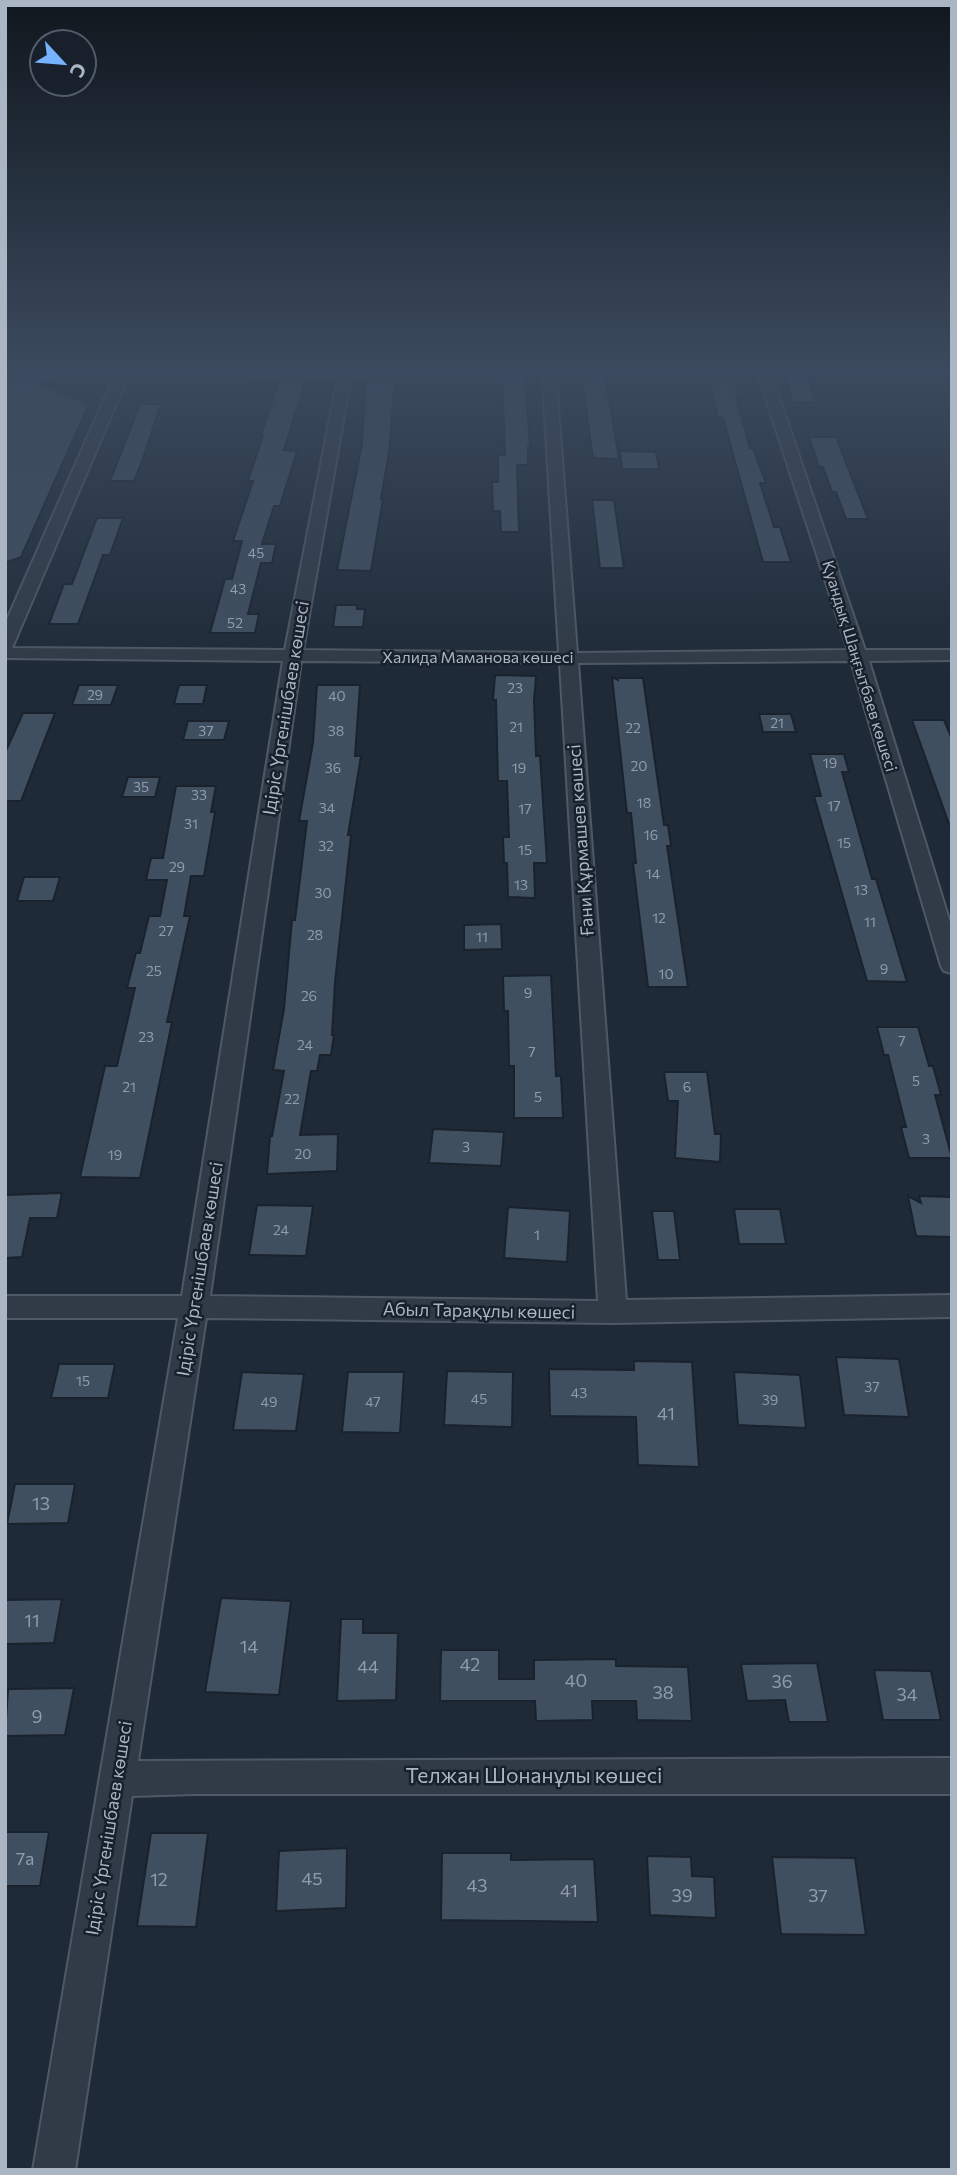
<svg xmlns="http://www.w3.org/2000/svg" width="957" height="2175" viewBox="0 0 957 2175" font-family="Commissioner,sans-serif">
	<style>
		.building { fill: #404f5f; stroke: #19222d; stroke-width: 2 }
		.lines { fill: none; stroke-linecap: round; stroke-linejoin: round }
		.street-casing { stroke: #4f5965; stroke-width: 4 }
		.path { stroke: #3a5252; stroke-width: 2.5; stroke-dasharray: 3.5 3.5; stroke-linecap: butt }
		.street { fill: #313b47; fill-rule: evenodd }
		.labels { text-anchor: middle; stroke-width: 5; stroke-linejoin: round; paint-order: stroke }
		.number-label { font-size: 14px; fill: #909cac }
		.far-street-label { font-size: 16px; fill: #abb6c5; stroke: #17202b }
		.street-label { font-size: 18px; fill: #abb6c5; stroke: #17202b }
		.near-number-label { font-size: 18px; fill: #909cac }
		.near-street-label { font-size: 21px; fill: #abb6c5; stroke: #17202b }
	</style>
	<rect width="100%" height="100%" fill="#1e2a37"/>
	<g class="building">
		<polygon points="5,368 81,368 81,370 41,384 89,404 21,557 5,563"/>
		<polygon points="525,374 530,447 528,447 528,465 517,465 519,532 501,532 500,511 493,511 492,482 498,482 498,455 505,455 502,375"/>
		<polygon points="581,374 605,376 619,459 593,458"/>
		<polygon points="783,374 806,374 816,402 793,402"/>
		<polygon points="709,378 733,378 740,397 736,397 750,448 753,448 766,483 760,483 774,527 780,527 791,562 763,562 723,418 718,418"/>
		<polygon points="282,382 305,382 284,450 297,451 280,506 274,506 262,544 276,544 272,563 261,563 248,614 259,614 255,633 210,633 225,579 232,579 242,541 233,541 253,481 248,481 263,435 261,435 278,384"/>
		<polygon points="366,382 395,382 389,452 381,499 383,499 371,571 337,570 362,444"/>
		<polygon points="140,404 161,404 141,464 134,481 110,481"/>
		<polygon points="809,437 836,437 868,519 846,519 836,492 832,492 823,467 819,467"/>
		<polygon points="620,451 656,452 659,469 622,469"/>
		<polygon points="592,500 614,500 624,568 600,568"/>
		<polygon points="97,518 123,518 110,555 103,555 78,624 49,624 64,584 72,584"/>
		<polygon points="336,605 357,605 357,609 365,609 363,627 333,627"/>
		<polygon points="495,675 536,676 534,701 536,756 540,756 547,863 534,863 535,898 508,897 507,863 504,863 503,837 509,837 507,781 498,781 496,700 493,700"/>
		<polygon points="612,677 618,680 618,678 643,678 664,825 668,825 671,846 667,846 688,987 648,987 633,863 636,863 631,813 627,813"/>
		<polygon points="79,685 118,685 111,705 72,705"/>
		<polygon points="179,685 207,685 203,704 174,704"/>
		<polygon points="317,685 360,685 355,756 361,756 348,835 351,835 335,982 332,1035 334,1035 331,1055 320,1055 317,1071 311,1071 300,1135 338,1134 337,1171 267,1174 270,1136 272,1136 284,1071 273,1070 284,1009 292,920 295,920 307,821 299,821 313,743"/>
		<polygon points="23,713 55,713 21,801 5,801 5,753"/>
		<polygon points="759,714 791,714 796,732 763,732"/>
		<polygon points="912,720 944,720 952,739 952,824 949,824"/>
		<polygon points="188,721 229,721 224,740 183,740"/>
		<polygon points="810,754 844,754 849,772 842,772 872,879 876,879 907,982 867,981 814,796 821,796"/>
		<polygon points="128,777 160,777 155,797 122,797"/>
		<polygon points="176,786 216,786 211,812 215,812 204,876 191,876 184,916 190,916 167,1022 172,1022 140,1178 80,1177 105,1066 117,1066 135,988 127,988 136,953 140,953 149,916 160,916 167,880 146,880 151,858 163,858"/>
		<polygon points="24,877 60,877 53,901 17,901"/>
		<polygon points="501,924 502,949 464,950 464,925"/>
		<polygon points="551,975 556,1076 561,1076 563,1118 514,1118 514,1066 509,1066 508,1011 504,1011 503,976"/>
		<polygon points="877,1027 918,1027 929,1066 933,1066 941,1095 935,1095 952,1158 909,1158 901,1127 906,1127 888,1055 884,1055"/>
		<polygon points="664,1072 707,1072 715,1134 721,1134 720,1162 675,1158 678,1101 668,1101"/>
		<polygon points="433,1129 504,1132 501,1166 429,1163"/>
		<polygon points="62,1193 57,1218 30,1218 22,1257 5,1258 5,1195"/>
		<polygon points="908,1196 921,1203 919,1196 952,1197 952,1237 916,1236"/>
		<polygon points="257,1205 313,1206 306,1256 249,1255"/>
		<polygon points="508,1207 570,1211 567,1262 504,1258"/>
		<polygon points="734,1209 780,1209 786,1244 739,1244"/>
		<polygon points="652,1211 674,1211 680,1260 658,1260"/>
		<polygon points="836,1357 899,1359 909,1417 844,1415"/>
		<polygon points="634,1361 692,1362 699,1467 638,1465 636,1417 550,1416 549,1369 634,1370"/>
		<polygon points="59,1364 115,1364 108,1398 51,1398"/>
		<polygon points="447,1371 513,1372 512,1427 444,1425"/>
		<polygon points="242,1372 304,1374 296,1431 233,1430"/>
		<polygon points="348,1372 404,1372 400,1433 342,1432"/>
		<polygon points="734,1372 800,1375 806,1428 738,1425"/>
		<polygon points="15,1484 75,1484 68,1523 7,1524"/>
		<polygon points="221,1598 291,1601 279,1695 205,1692"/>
		<polygon points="62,1599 54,1643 5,1644 5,1600"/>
		<polygon points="341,1619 363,1619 363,1633 398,1633 396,1700 337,1701"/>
		<polygon points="441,1650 499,1650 499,1679 534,1679 534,1660 616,1659 616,1666 688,1667 692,1721 637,1720 636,1701 592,1701 593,1720 536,1721 535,1701 440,1701"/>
		<polygon points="817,1663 828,1722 789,1722 785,1700 747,1701 741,1664"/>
		<polygon points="874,1670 931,1671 941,1720 883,1720"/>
		<polygon points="74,1688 65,1735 5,1736 8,1689"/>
		<polygon points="5,1832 49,1832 40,1886 5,1886"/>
		<polygon points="151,1833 208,1833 196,1927 137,1926"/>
		<polygon points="347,1848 346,1908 276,1911 279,1851"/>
		<polygon points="442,1853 511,1853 511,1860 594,1859 598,1922 441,1920"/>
		<polygon points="647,1856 691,1857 692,1876 714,1877 716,1918 650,1915"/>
		<polygon points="772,1857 855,1858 866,1935 781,1934"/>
	</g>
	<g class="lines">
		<defs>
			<path id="street" d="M118 368H131L130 373 340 368H515L508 372 351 376 303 650 559 653 542 368H555L577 653 848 650 756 368H769L865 650H952V660L869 661 952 929V973L944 971 941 966 851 661 578 663 626 1300 952 1295V1317L613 1323 206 1318 138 1761 952 1758V1794H195L132 1796 75 2170H33L178 1318H5V1296H182L283 661 5 658V624ZM338 376 285 650 12 648 126 381ZM301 661 560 663 598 1301 210 1296Z"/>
		</defs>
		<use href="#street" class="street-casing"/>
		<polyline class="path" points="5,377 102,377"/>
		<use href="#street" class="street"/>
	</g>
	<linearGradient id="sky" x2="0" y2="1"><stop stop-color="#10171e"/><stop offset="0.55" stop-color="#3b4a5e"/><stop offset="1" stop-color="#3b4a5e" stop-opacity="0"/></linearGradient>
	<rect width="957" height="672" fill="url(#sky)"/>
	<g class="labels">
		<g class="number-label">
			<text x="256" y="558">45</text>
			<text x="238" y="594">43</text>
			<text x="235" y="628">52</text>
			<text x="515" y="693">23</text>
			<text x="95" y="700">29</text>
			<text x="337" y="701">40</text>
			<text x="777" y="728">21</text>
			<text x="516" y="732">21</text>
			<text x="633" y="733">22</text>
			<text x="206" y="736">37</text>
			<text x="336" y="736">38</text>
			<text x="830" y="768">19</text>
			<text x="639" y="771">20</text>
			<text x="333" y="773">36</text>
			<text x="519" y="773">19</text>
			<text x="141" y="792">35</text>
			<text x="199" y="800">33</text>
			<text x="644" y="808">18</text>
			<text x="834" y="811">17</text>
			<text x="327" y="813">34</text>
			<text x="525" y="814">17</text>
			<text x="191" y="829">31</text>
			<text x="651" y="840">16</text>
			<text x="844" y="848">15</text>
			<text x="326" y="851">32</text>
			<text x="525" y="855">15</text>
			<text x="177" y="872">29</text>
			<text x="653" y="879">14</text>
			<text x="521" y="890">13</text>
			<text x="861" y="895">13</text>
			<text x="323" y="898">30</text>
			<text x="659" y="923">12</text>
			<text x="870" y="927">11</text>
			<text x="166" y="936">27</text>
			<text x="315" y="940">28</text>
			<text x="482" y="942">11</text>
			<text x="884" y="974">9</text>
			<text x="154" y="976">25</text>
			<text x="666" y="979">10</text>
			<text x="528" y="998">9</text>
			<text x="309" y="1001">26</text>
			<text x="146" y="1042">23</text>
			<text x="902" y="1046">7</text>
			<text x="305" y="1050">24</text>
			<text x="532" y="1057">7</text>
			<text x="916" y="1086">5</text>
			<text x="129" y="1092">21</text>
			<text x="687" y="1092">6</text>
			<text x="538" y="1102">5</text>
			<text x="292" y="1104">22</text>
			<text x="926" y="1144">3</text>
			<text x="466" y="1152">3</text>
			<text x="303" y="1159">20</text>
			<text x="115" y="1160">19</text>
			<text x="281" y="1235">24</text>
			<text x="537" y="1240">1</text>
			<text x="83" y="1386">15</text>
			<text x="872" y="1392">37</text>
			<text x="579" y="1398">43</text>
			<text x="479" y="1404">45</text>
			<text x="770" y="1405">39</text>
			<text x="269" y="1407">49</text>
			<text x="373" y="1407">47</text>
		</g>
		<g class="far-street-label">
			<text x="478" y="663">Халида Маманова көшесі</text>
			<text transform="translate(860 666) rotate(73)" y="6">Қуандық Шаңғытбаев көшесі</text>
		</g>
		<g class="street-label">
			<text transform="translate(286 708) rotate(-81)" y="6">Ідіріс Үргенішбаев көшесі</text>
			<text transform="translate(581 840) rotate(-94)" y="6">Ғани Құрмашев көшесі</text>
			<text transform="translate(200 1269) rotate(-81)" y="6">Ідіріс Үргенішбаев көшесі</text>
			<text transform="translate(479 1311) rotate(1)" y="6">Абыл Тарақұлы көшесі</text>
			<text transform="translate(109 1828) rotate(-81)" y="6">Ідіріс Үргенішбаев көшесі</text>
		</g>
		<g class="near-number-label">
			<text x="666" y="1420">41</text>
			<text x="41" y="1510">13</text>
			<text x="32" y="1627">11</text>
			<text x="249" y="1653">14</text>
			<text x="470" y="1671">42</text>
			<text x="368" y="1673">44</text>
			<text x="576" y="1687">40</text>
			<text x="782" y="1688">36</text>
			<text x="663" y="1699">38</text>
			<text x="907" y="1701">34</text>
			<text x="37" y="1723">9</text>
			<text x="25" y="1865">7а</text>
			<text x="312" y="1885">45</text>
			<text x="159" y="1886">12</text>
			<text x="477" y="1892">43</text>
			<text x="569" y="1897">41</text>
			<text x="682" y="1902">39</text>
			<text x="818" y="1902">37</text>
		</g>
		<g class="near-street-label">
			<text x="534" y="1783">Телжан Шонанұлы көшесі</text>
		</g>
	</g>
	<rect width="957" height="2175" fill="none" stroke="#abb6c5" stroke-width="14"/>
	<g transform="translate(63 63) rotate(116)"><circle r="33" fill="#17202b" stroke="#525c69" stroke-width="2"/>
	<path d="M0-5L12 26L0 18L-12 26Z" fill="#76b2fe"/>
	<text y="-10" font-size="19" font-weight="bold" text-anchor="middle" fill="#abb6c5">С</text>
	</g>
</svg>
